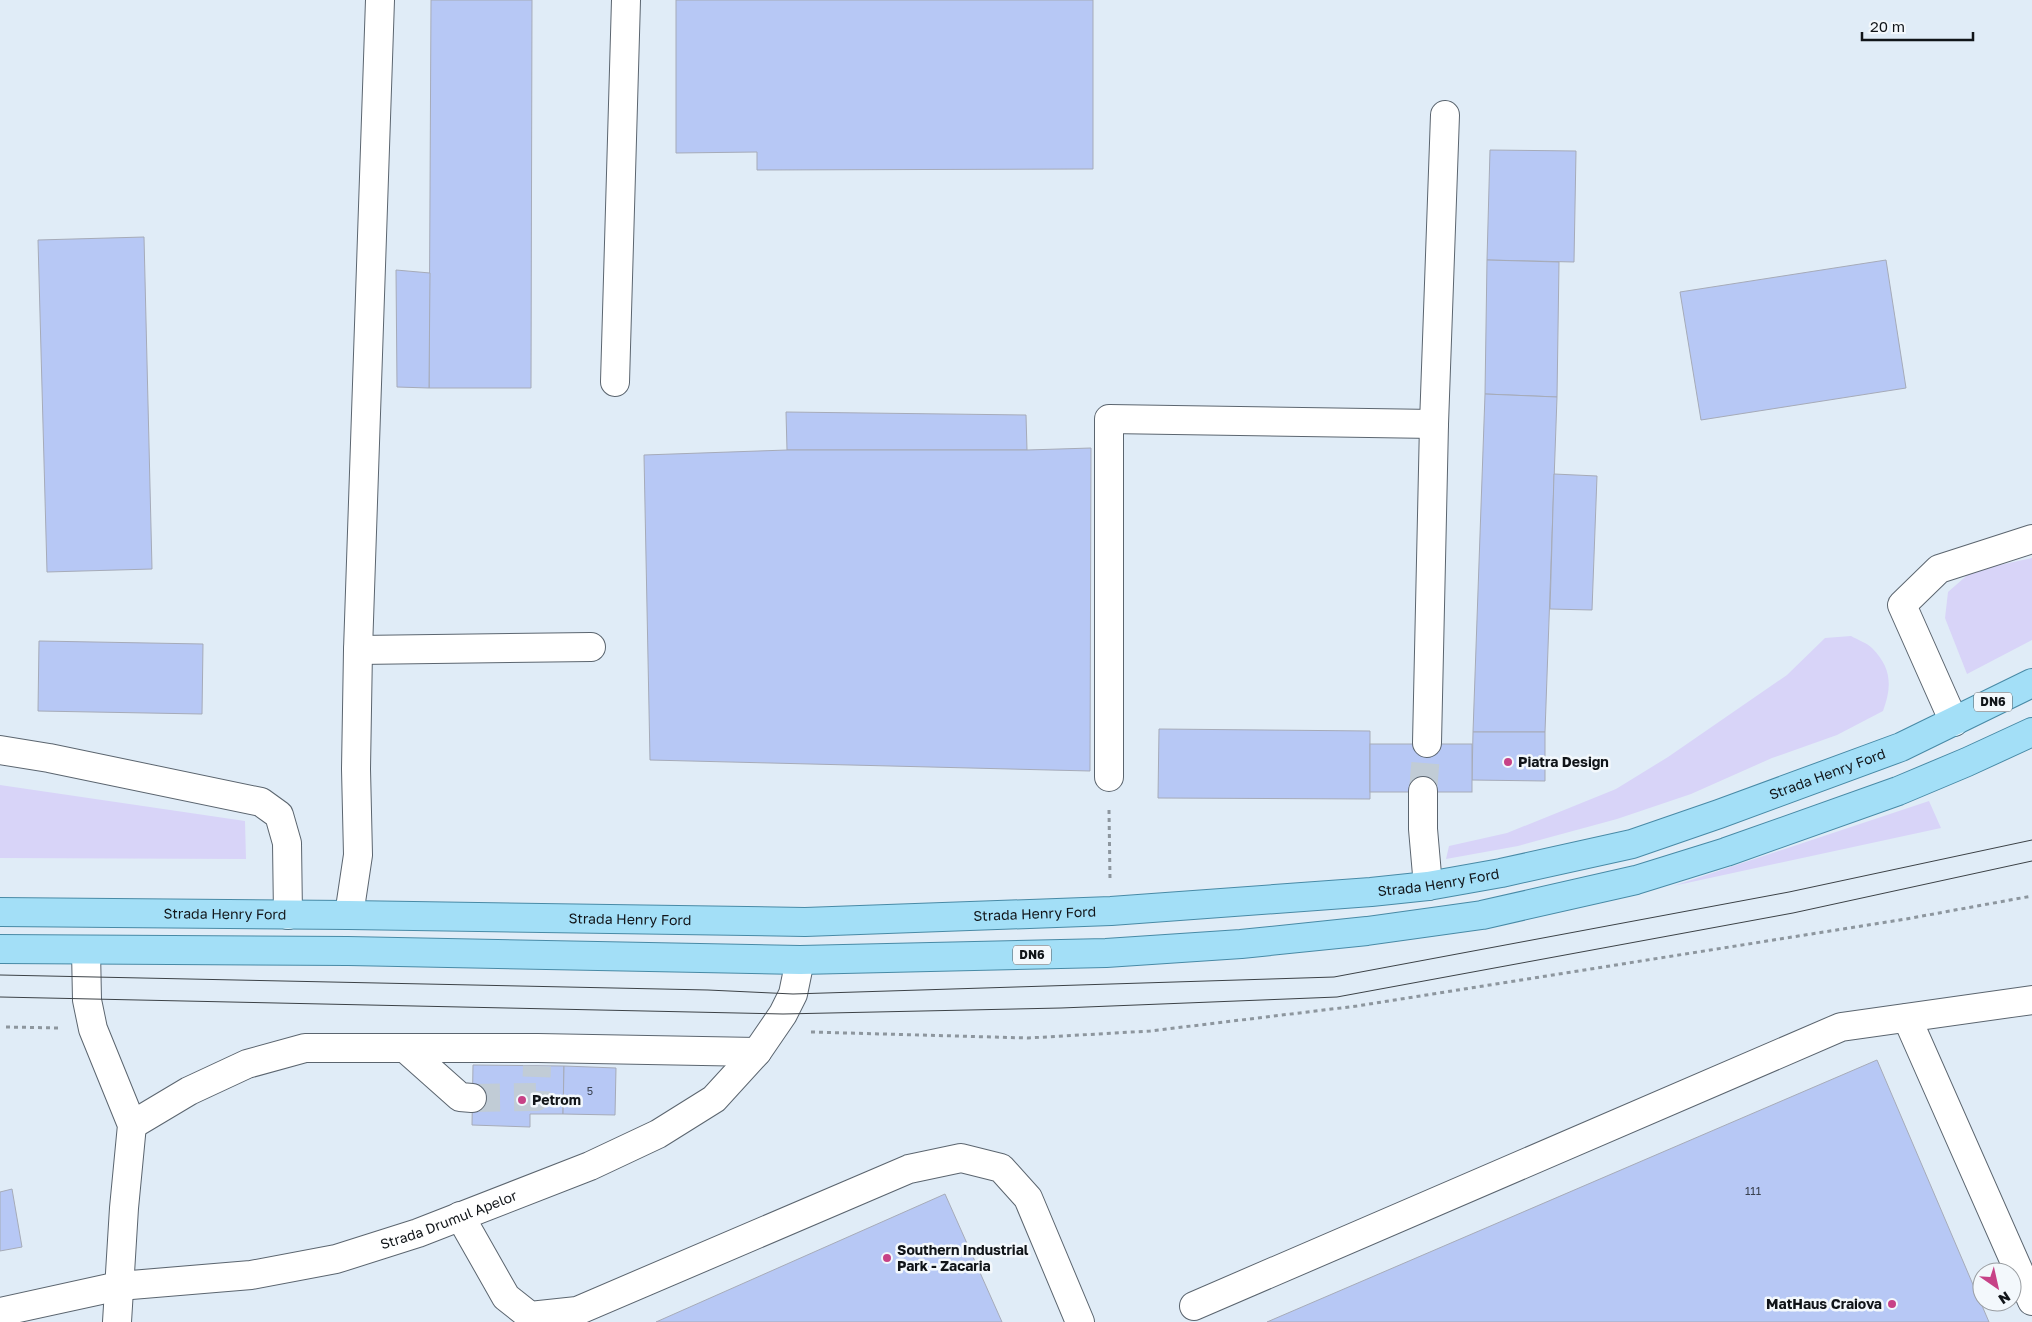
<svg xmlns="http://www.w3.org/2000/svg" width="2032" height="1322" viewBox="0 0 2032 1322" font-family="'Golos Text',sans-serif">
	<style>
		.green { fill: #d8d4f8 }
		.building { fill: #b7c8f5; stroke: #a6abb8 }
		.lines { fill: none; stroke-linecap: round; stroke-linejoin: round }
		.minor-tunnel { stroke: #c1ccd6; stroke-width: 28; stroke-dasharray: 28 14; stroke-linecap: butt }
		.minor-casing { stroke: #5b656f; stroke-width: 30 }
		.major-casing { stroke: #488aa6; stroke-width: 30 }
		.path { stroke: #8d969e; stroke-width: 3; stroke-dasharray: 4 4; stroke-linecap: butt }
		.minor { stroke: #fff; stroke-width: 28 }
		.major { stroke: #a3dff7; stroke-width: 28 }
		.tram { stroke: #3c4247; stroke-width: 1 }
		.poi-dot { fill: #c74287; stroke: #f3f8fc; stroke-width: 2 }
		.labels { text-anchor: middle; stroke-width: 5; stroke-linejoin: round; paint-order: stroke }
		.number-label { font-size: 11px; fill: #3a4250 }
		.shield { fill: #f3f8fc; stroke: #55595d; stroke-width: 1 }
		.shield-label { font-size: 12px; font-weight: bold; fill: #111519 }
		.poi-label { font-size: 14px; font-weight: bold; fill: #111519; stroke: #f3f8fc; text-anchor: start }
		.street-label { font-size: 14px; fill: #111519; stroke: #f3f8fc }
	</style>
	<rect width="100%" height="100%" fill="#e0ecf7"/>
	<g class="green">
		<polygon points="2032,558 2032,640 1967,674 1945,618 1948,592 1972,571"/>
		<path d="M1851 636C1858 640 1867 643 1872 648 1892 668 1892 687 1883 711L1837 735 1772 758 1691 794 1617 819 1518 846 1446 859 1449 846 1507 833 1616 789 1668 757 1787 675 1825 638Z"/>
		<polygon points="0,785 245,821 246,859 0,858"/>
		<polygon points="1929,801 1941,828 1673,886"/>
	</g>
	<g class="building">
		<polygon points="431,0 532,0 531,388 429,388"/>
		<polygon points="676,0 1093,0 1093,169 757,170 757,152 676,153"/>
		<polygon points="1490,150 1576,151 1574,262 1487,260"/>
		<polygon points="144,237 152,569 47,572 38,240"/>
		<polygon points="1487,260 1559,262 1557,397 1485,394"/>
		<polygon points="1886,260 1906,388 1701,420 1680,292"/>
		<polygon points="396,270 430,273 429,388 397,387"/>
		<polygon points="1485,394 1557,397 1545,732 1473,732"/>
		<polygon points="786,412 1026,415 1027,450 787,450"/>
		<polygon points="1091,448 1090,771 650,760 644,455 787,450 1027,450"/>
		<polygon points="1554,474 1597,476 1592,610 1550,609"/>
		<polygon points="39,641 203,644 202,714 38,711"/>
		<polygon points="1159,729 1370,731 1370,799 1158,798"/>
		<polygon points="1473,732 1545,732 1545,781 1472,780"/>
		<rect x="1370" y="744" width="102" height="48"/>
		<polygon points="1877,1060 1989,1322 1267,1322"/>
		<polygon points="473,1065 564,1066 563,1114 530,1114 530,1127 472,1125"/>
		<polygon points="564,1066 616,1068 615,1115 563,1114"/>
		<polygon points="12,1189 22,1247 0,1251 0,1192"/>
		<polygon points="945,1194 1002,1322 656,1322"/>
	</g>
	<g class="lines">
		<g class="minor-tunnel">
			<polyline points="1423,791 1427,743"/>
			<polyline points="472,1098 536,1097 537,1066"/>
		</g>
		<defs>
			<g id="minor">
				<polyline points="615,382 626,0"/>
				<polyline points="358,650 591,647"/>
				<polyline points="1954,722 1902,605 1939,569 2032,539"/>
				<polyline points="1427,743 1434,424 1445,115"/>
				<polyline points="0,750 49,758 261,802 279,815 287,843 288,915"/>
				<polyline points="1109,777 1109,419 1434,424"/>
				<polyline points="1423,791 1423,829 1428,886"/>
				<polyline points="349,915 358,855 356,769 358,650 380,0"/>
				<polyline points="86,950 87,1000 93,1029 132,1125 124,1208 117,1322"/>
				<polyline points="1907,1018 2032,1301"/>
				<polyline points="406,1049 460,1097 472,1098"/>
				<polyline points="132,1125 189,1091 247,1064 305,1048 538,1048 757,1052"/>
				<polyline points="460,1216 506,1297 530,1316 577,1311 909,1169 961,1158 1001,1168 1028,1198 1080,1322"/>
				<polyline points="1194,1306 1841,1027 2032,1000"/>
				<path id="s1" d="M0 1312 119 1286 251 1275 336 1259 418 1233 590 1166 658 1134 714 1099 757 1052 783 1014 793 994 800 960"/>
			</g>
			<g id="major">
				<path id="s2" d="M0 912 349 915 805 922 1111 911 1371 892 1428 886 1501 873 1632 844 1719 814 1901 747 2032 683"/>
				<polyline points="0,949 348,951 800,960 1106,953 1241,944 1367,931 1482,915 1636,880 1726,852 1898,791 1967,762 2032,732"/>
			</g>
		</defs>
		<use href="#minor" class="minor-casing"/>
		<use href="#major" class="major-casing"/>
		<g class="path">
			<polyline points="1109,810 1110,879"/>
			<polyline points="6,1027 60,1028"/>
			<polyline points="811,1032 1028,1038 1150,1031 1357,1006 1906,919 2032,896"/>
		</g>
		<use href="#minor" class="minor"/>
		<use href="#major" class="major"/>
		<g class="tram">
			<polyline points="0,975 708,990 793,994 1334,977 1789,892 2032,840"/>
			<polyline points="0,997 783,1014 1061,1008 1337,997 1793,913 2032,861"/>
		</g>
	</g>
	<g class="poi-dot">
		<circle cx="1508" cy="762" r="5"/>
		<circle cx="522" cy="1100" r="5"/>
		<circle cx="887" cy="1258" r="5"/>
		<circle cx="1892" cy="1304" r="5"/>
	</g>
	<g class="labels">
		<g class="number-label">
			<text x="590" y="1095">5</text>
			<text x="1753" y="1195">111</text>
		</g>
		<g class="shield">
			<rect x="1974" y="692.5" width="38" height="19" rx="4"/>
			<rect x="1013" y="945.5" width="38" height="19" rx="4"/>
		</g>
		<g class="shield-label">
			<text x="1993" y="706">DN6</text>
			<text x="1032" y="959">DN6</text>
		</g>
		<g class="poi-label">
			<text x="1518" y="767">Piatra Design</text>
			<text x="532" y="1105">Petrom</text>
			<text x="897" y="1255">Southern Industrial<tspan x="897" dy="16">Park - Zacaria</tspan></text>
			<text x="1882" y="1309" text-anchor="end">MatHaus Craiova</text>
		</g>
		<g class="street-label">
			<text dy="5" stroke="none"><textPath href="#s2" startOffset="1845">Strada Henry Ford</textPath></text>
			<text dy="5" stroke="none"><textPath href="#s2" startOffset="1440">Strada Henry Ford</textPath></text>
			<text dy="5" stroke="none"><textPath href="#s2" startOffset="1035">Strada Henry Ford</textPath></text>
			<text dy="5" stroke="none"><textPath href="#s2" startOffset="225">Strada Henry Ford</textPath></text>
			<text dy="5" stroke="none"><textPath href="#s2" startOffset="630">Strada Henry Ford</textPath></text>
			<text dy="5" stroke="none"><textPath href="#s1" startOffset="460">Strada Drumul Apelor</textPath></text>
		</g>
	</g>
	<g transform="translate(1997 1287) rotate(146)"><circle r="24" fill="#f3f8fc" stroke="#999da1"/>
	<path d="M0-4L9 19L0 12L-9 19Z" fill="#c74287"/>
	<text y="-8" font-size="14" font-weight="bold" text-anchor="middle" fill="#111519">N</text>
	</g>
	<path d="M1862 32v8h111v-8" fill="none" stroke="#111519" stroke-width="2.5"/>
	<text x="1870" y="32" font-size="15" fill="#111519" stroke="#f3f8fc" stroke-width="4" paint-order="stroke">20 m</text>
</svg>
